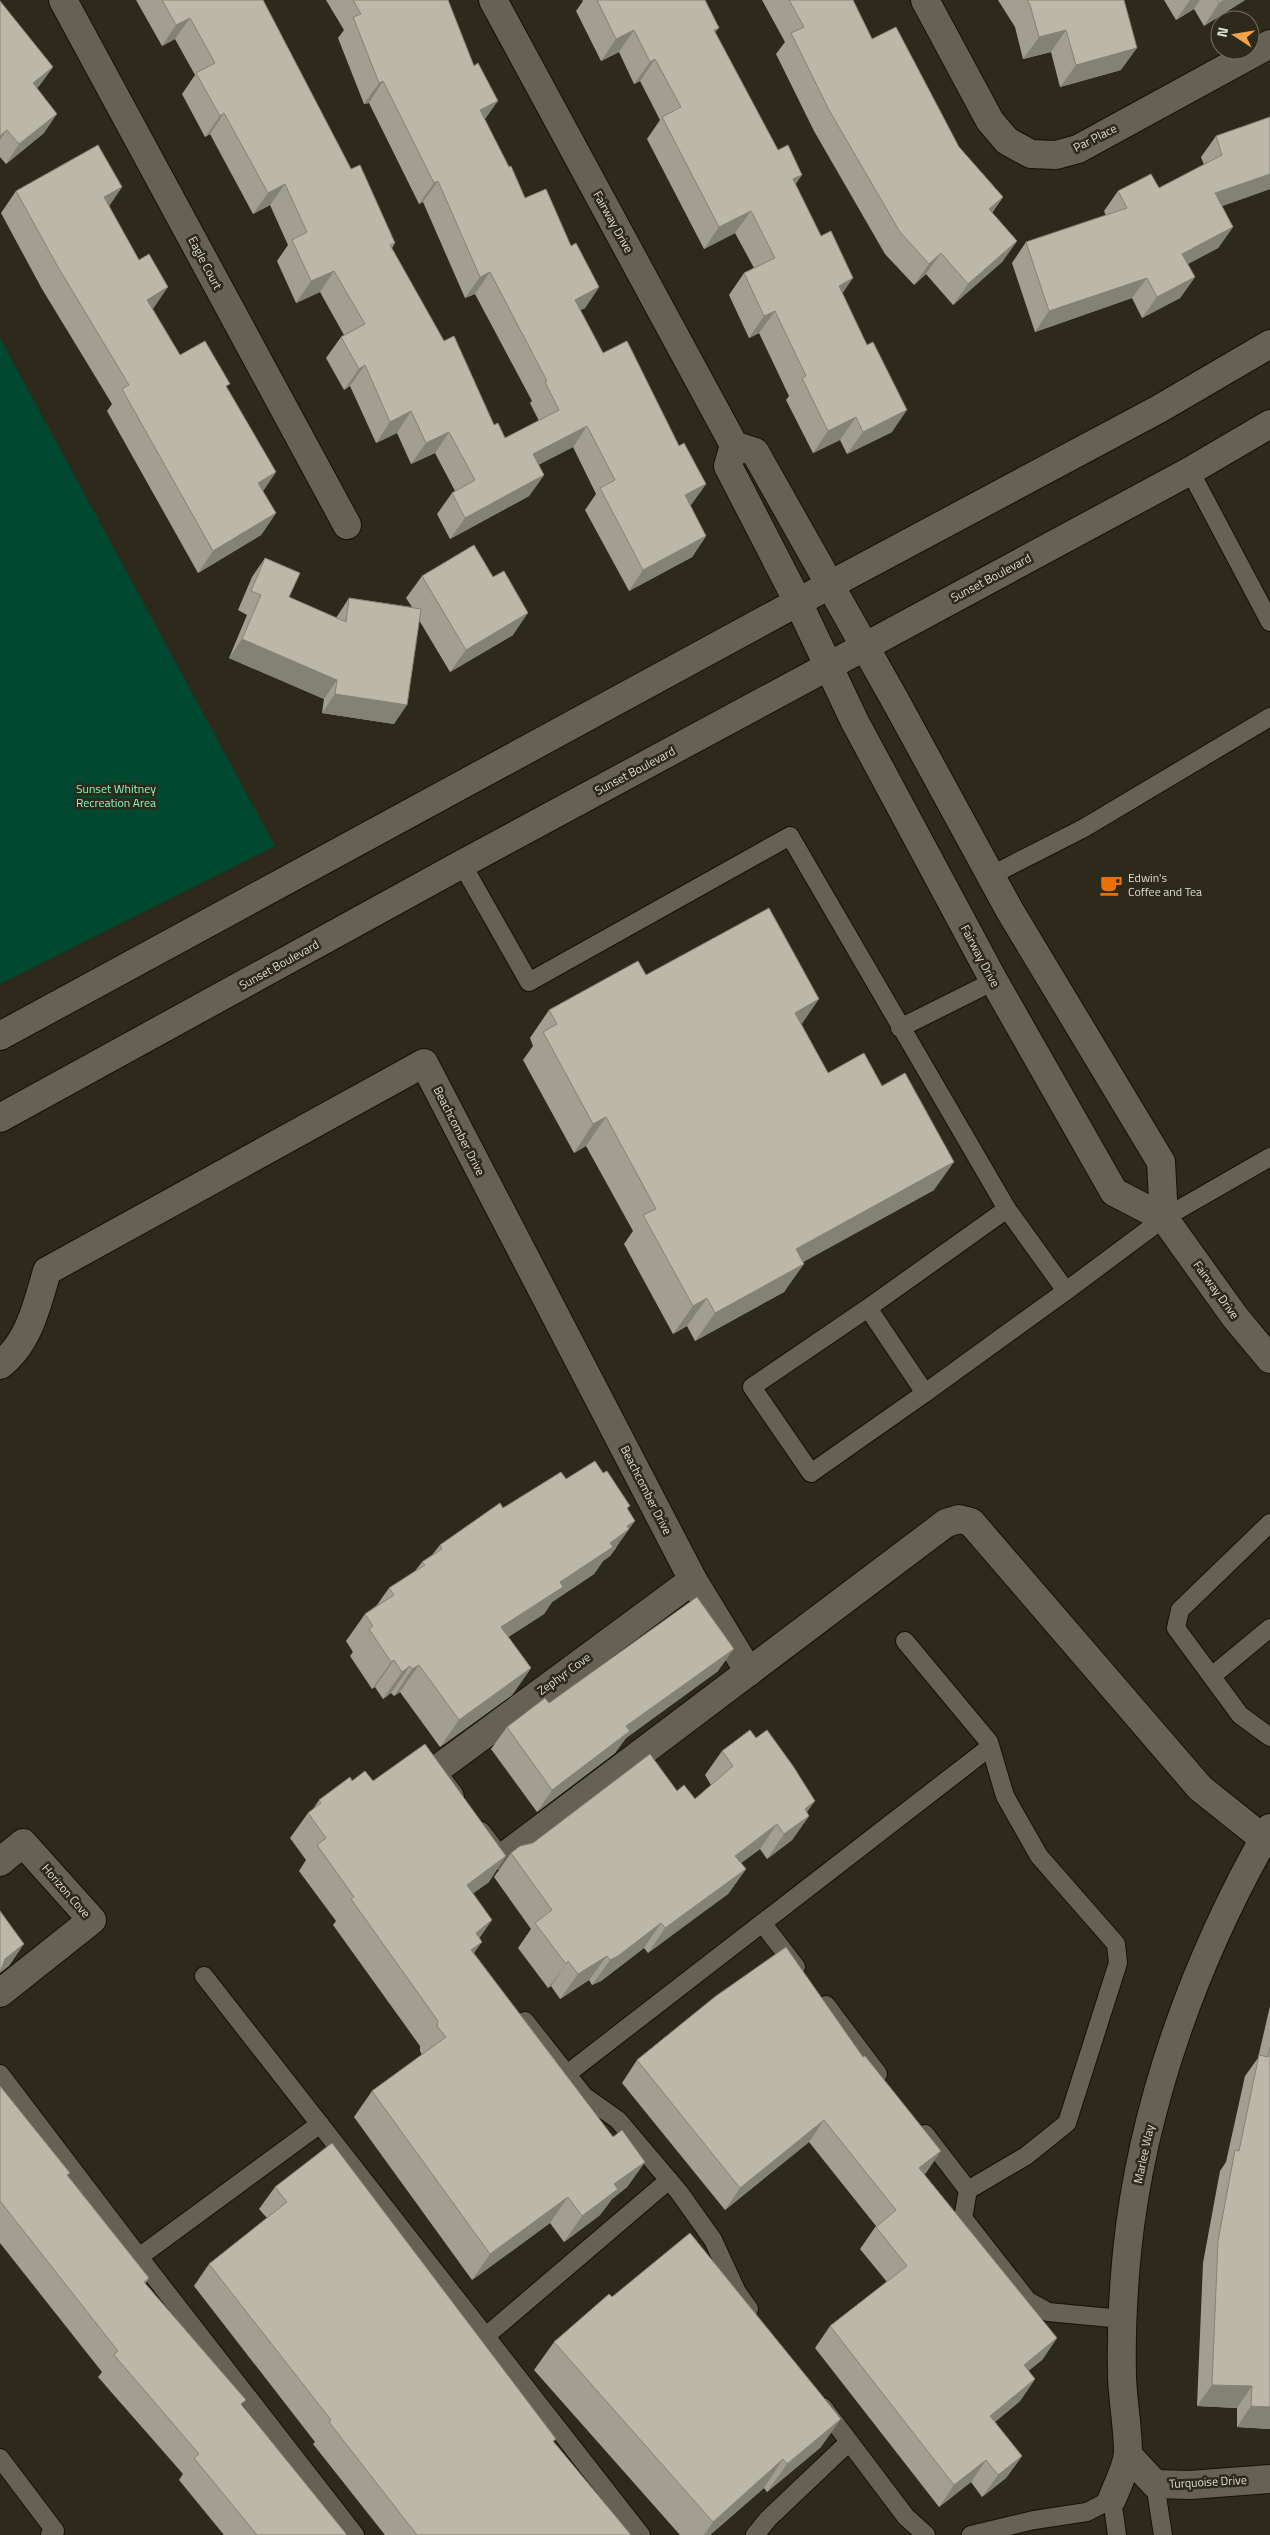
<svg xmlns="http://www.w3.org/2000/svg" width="1270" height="2535" viewBox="0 0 1270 2535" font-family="'Titillium Web',sans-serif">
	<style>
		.green { fill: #004930 }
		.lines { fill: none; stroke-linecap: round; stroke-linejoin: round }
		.lane-casing { stroke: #151106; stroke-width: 20 }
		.street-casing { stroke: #151106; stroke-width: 30 }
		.secondary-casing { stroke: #151106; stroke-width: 30 }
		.lane { stroke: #666253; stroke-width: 18 }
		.street { stroke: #666253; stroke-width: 28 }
		.secondary { stroke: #666253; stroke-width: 28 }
		.wall { fill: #a29e90 }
		.shaded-wall { fill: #848175 }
		.building { fill: #bcb8a7; stroke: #848175 }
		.labels { text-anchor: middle; stroke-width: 5; stroke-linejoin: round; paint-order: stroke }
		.street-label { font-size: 12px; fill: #dfddd4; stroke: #2d291b }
		.park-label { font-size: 12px; fill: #88f6c4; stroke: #2d291b }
		.poi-label { font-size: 12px; fill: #dfddd4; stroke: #2d291b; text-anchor: start }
	</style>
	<rect width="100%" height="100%" fill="#2d291b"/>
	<polygon class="green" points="0,338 275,846 0,984"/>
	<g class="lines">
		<defs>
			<g id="lane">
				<polyline points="1190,471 1270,622"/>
				<polyline points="462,864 529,982 790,836 1007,1209 1066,1291 1164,1218 1270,1157"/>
				<polyline points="990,876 1084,828 1270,717"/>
				<polyline points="900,1028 994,981"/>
				<polyline points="868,1308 752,1387 811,1473 925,1393 868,1308 1007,1209"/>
				<polyline points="925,1393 1066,1291"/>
				<polyline points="1270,1523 1180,1610 1176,1628 1240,1715 1270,1737"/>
				<polyline points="905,1641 989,1742 1005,1796 1039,1856 1116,1944 1118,1963 1067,2123 1026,2156 968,2190"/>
				<polyline points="1212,1676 1270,1628"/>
				<polyline points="763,1924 796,1967"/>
				<polyline points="204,1976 641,2535"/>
				<polyline points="826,2005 878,2074"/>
				<polyline points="525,2021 584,2096 618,2120 679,2192 713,2240 737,2292 749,2309"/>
				<polyline points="0,2074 139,2257 355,2535"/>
				<polyline points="567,2074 990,1747"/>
				<polyline points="925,2134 968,2190 963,2218 1028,2301 1048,2312 1122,2319"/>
				<polyline points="139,2257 320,2124"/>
				<polyline points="486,2336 669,2180"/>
				<polyline points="823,2407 906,2517 926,2535"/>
				<polyline points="0,2458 55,2531 50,2535"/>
				<polyline points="1155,2484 1163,2535"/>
				<polyline points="755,2535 768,2519 849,2442"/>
				<polyline points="971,2535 1034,2520 1087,2512 1112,2499 1117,2535"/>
			</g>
			<g id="street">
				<polyline points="63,0 347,525"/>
				<polyline points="493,0 734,445 755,452 830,585"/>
				<polyline points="925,0 990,121 1007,141 1031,154 1056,155 1078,149 1270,44"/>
				<polyline points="734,445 728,466 798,602"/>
				<path d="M0 1365C29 1343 37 1305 47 1271L424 1063 693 1580 749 1672"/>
				<polyline points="450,1797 435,1777 436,1770 693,1580"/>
				<polyline points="478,1835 494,1856 506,1855 946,1523 959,1519 971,1522 1200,1788 1264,1839"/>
				<polyline points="0,1862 23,1843 92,1920 0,1993"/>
				<polyline points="1128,2455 1155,2484 1190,2485 1270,2479"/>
				<path d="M1112 2499C1117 2486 1127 2467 1128 2453 1128 2428 1123 2402 1122 2377 1121 2336 1123 2294 1127 2252 1142 2104 1196 1957 1270 1828"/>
			</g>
			<g id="secondary">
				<polyline points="830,585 895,700 1010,911 1161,1162 1164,1218"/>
				<polyline points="798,602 855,722 994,981 1114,1192 1164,1218 1235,1317 1270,1359"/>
				<polyline points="0,1036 798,602 1159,409 1270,344"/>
				<polyline points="0,1118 462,864 1190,471 1270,424"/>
			</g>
		</defs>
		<use href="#lane" class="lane-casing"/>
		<use href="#street" class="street-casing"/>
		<use href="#secondary" class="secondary-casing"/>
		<use href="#lane" class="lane"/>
		<use href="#street" class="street"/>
		<use href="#secondary" class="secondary"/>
	</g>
	<g class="wall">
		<polygon points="0,0 1,3 53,67 39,86 37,88 44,133 6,164 0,157"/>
		<polygon points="136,0 263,0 351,169 395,243 392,248 444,341 494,425 505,438 539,421 530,403 532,401 475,294 465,298 423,202 419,204 369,103 364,104 338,38 344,30 326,0 448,0 485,120 509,167 525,198 571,246 599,287 585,308 580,310 603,353 679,446 706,484 690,506 706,536 692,557 629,591 585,510 596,494 573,447 538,465 544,475 529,496 450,539 437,514 452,493 455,491 435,453 411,464 397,433 376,443 350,386 344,390 326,358 341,337 344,335 320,292 296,303 277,261 288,245 270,205 253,214 210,134 205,137 182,94 195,75 175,39 162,46"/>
		<polygon points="582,0 705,0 719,28 715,32 795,184 843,294 892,432 847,454 840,440 813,453 786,400 789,396 759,333 749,338 729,295 744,273 754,268 735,233 704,249 647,139 660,120 640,81 634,84 619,52 601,61 576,11 583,1"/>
		<polygon points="762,0 853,0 872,39 959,147 1003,197 992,213 1017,241 1002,262 953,305 926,274 914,285 885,254 814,131 776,54 785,42"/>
		<polygon points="998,0 1124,0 1121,70 1060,87 1051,52 1023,59 1015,27"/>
		<polygon points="1164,0 1245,0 1204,26 1194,9 1176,20"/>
		<polygon points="1270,117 1270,189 1222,206 1233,227 1218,248 1188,264 1195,277 1180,298 1142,318 1132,298 1035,332 1012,263 1026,242 1106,216 1104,211 1118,191 1159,188 1204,165 1201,157 1216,136"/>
		<polygon points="122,187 109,206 153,309 180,355 227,388 276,472 263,491 276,513 261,535 198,573 107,411 112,404 42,289 1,213 16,191"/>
		<polygon points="265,558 289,597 336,618 349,598 412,607 406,598 422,576 513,635 450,672 419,620 394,724 322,713 324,699 229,658 247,615 238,610 252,577"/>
		<polygon points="646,975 802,1025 828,1073 934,1190 803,1262 784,1292 695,1341 687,1326 673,1334 624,1244 633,1231 586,1146 574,1153 523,1060 533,1046 530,1038 549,1010"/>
		<polygon points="566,1479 628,1510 616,1548 610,1556 603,1561 594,1574 552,1602 544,1614 508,1637 531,1668 512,1695 440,1747 400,1692 394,1696 391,1693 383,1699 375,1687 372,1689 350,1656 353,1652 346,1641 365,1614 377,1605 389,1588 415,1571 422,1562 432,1555 440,1545 503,1508"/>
		<polygon points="718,1671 626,1738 615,1753 537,1812 491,1749 507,1727 549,1703"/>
		<polygon points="722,1751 807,1813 809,1816 792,1840 767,1859 760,1849 741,1863 746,1869 728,1894 703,1912 648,1953 644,1948 601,1981 592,1985 589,1980 560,1999 551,1986 548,1988 518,1948 531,1929 494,1877 511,1853 533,1843 677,1791 695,1799 711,1785 705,1775"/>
		<polygon points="352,1781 373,1781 489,1882 473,1893 480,1938 474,1953 613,2137 645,2162 627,2187 612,2199 600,2215 564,2242 550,2223 472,2280 354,2117 372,2091 422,2055 420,2051 420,2046 333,1925 336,1921 299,1871 306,1860 290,1838 308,1813 313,1809 319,1800"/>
		<polygon points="716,1996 926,2173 924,2174 1057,2338 1042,2360 1028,2371 1035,2379 1020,2401 995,2422 1022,2456 1006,2478 982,2497 971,2482 939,2507 815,2348 830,2326 887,2282 860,2249 876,2226 809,2142 725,2210 622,2083 637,2060"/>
		<polygon points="1270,2006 1270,2429 1237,2427 1237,2408 1197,2406 1203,2263 1220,2171 1226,2162 1245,2076 1258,2058"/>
		<polygon points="0,2086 68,2176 149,2278 145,2284 242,2406 347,2535 224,2535 179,2480 183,2474 98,2377 102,2372 0,2243"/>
		<polygon points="275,2187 556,2439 553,2442 631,2535 385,2535 313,2444 315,2442 194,2286 209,2264 267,2218 259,2209"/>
		<polygon points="612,2297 821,2447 767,2492 764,2488 710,2535 680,2535 534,2370 554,2342"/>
	</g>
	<g class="shaded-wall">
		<polygon points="1190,0 1200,0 1194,9 1176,20"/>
		<polygon points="1225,0 1245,0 1204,26 1219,3"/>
		<polygon points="190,18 175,39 162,46 176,25"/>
		<polygon points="634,30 619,52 601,61 616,39"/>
		<polygon points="1066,30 1051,52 1023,59 1039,37"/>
		<polygon points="1137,48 1121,70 1060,87 1076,65"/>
		<polygon points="655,59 640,81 634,84 650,62"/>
		<polygon points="53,67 39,86 19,102 33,83"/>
		<polygon points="383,81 369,103 364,104 379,83"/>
		<polygon points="498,101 483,122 480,110"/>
		<polygon points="224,113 210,134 205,137 220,116"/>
		<polygon points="57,114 44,133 6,164 19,144"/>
		<polygon points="7,130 0,140 0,136"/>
		<polygon points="1270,174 1270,189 1200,214 1215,193"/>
		<polygon points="802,175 787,197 793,179"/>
		<polygon points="438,181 423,202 419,204 434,183"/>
		<polygon points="285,184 270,205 253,214 268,193"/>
		<polygon points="122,187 107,209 104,197"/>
		<polygon points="1003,197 988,218 989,209"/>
		<polygon points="751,211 735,233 704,249 719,227"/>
		<polygon points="1233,227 1218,248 1168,274 1182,254"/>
		<polygon points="1017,241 1002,262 953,305 968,284"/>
		<polygon points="941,253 926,274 914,285 929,264"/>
		<polygon points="334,271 320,292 296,303 311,281"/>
		<polygon points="490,272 475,294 465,298 480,277"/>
		<polygon points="1195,277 1180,298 1142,318 1157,297"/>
		<polygon points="853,278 838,300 839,286"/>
		<polygon points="1147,278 1132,298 1035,332 1049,311"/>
		<polygon points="168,287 153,309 147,300"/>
		<polygon points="599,287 585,308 560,321 575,300"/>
		<polygon points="775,311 759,333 749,338 764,316"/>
		<polygon points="365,365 350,386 344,390 359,369"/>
		<polygon points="907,410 892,432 847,454 863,432"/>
		<polygon points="411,411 397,433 376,443 390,422"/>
		<polygon points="856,417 840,440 813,453 828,431"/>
		<polygon points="587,426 573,447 518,475 533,454"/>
		<polygon points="449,432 435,453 411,464 426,443"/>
		<polygon points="276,472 261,494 258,483"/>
		<polygon points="544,475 529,496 450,539 465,518"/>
		<polygon points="706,484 691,505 670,517 685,495"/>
		<polygon points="276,513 261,535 198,573 213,551"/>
		<polygon points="706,536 692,557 629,591 643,570"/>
		<polygon points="528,613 513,635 450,672 466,650"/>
		<polygon points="242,639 337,680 324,699 229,658"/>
		<polygon points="335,694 407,705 394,724 322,713"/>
		<polygon points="819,999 799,1028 795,1013"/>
		<polygon points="606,1117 586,1146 574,1153 593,1124"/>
		<polygon points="954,1162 934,1190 776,1277 796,1249"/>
		<polygon points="804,1264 784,1292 695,1341 715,1313"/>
		<polygon points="707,1298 687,1326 673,1334 693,1306"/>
		<polygon points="635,1521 610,1556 603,1561 594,1574 552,1602 544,1614 482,1654 501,1627 560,1582 610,1543 627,1526"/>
		<polygon points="734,1649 718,1671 626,1738 615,1753 537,1812 552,1790 626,1726"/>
		<polygon points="394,1660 375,1687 372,1689 391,1662"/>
		<polygon points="419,1665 400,1692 394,1696 412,1669"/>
		<polygon points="410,1666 391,1693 383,1699 402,1672"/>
		<polygon points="531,1668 512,1695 440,1747 459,1720"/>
		<polygon points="815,1801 800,1822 809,1816 792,1840 767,1859 784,1834 805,1809"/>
		<polygon points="777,1824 760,1849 718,1880 735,1856"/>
		<polygon points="506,1856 489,1882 449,1911 467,1885"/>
		<polygon points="746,1869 728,1894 648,1953 665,1928"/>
		<polygon points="492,1920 474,1946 476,1933"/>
		<polygon points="661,1923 644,1948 601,1981 592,1985 610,1960"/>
		<polygon points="482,1942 464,1967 471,1950"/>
		<polygon points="24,1944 9,1966 0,1973 0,1967 5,1959"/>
		<polygon points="607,1956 589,1980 560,1999 578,1974"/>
		<polygon points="568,1961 551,1986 548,1988 566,1964"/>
		<polygon points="824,2120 809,2142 725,2210 740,2188"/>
		<polygon points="941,2151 926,2173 904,2190 919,2168"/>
		<polygon points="645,2162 627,2187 612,2199 600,2215 564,2242 582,2216 614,2184"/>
		<polygon points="568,2197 550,2223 472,2280 490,2254"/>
		<polygon points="1057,2338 1042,2360 1008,2387 1024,2365"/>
		<polygon points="1035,2379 1020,2401 975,2438 990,2416"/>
		<polygon points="1212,2385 1252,2386 1237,2408 1197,2406"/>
		<polygon points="1251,2406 1270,2407 1270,2429 1237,2427"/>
		<polygon points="841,2419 821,2447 767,2492 787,2464"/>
		<polygon points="1022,2456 1006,2478 982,2497 998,2475"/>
		<polygon points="783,2459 764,2488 710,2535 704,2535 713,2522"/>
		<polygon points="986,2460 971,2482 939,2507 954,2485"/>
	</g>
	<g class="building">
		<polygon points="162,0 263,0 351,169 360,165 395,243 390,245 444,341 454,336 494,425 498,423 505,438 559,410 545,382 547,381 490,272 480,277 438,181 434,183 383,81 379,83 353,17 361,14 353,0 448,0 474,66 478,63 498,101 480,110 509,167 511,166 525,198 546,189 571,246 576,243 599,287 575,300 603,353 627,341 679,446 684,443 706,484 685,495 706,536 643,570 600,488 615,480 587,426 533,454 544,475 465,518 452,493 475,480 449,432 426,443 411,411 390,422 365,365 359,369 341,337 365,324 334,271 311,281 292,240 307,232 285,184 268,193 224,113 220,116 196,73 215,63 190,18 176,25"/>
		<polygon points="597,0 705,0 719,28 714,30 778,150 788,145 802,175 793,179 821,236 831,231 853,278 839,286 867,345 873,342 907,410 863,432 856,417 828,431 802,378 806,376 775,311 764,316 744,273 775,258 751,211 719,227 662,117 681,107 655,59 650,62 634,30 616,39"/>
		<polygon points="789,0 853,0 872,39 896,27 959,147 1003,197 989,209 1017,241 968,284 941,253 929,264 900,232 829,110 791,33 804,27"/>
		<polygon points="1027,0 1124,0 1137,48 1076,65 1066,30 1039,37 1030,5"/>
		<polygon points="1217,0 1225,0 1219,3"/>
		<polygon points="0,1 53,67 33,83 57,114 19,144 7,130 0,136"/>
		<polygon points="1270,117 1270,174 1215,193 1233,227 1182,254 1195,277 1157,297 1147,278 1049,311 1026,242 1127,208 1118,191 1151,174 1159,188 1222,155 1216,136"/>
		<polygon points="98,145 122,187 104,197 139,260 149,254 168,287 147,300 180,355 205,341 230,384 226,386 276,472 258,483 276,513 213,551 122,389 129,385 58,267 16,191"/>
		<polygon points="474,545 493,577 504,571 528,613 466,650 422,576"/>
		<polygon points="265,558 300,573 289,597 346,622 349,598 421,609 407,705 335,694 337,680 242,639 261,595 251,591"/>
		<polygon points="769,908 819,999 795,1013 828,1073 864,1053 882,1086 905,1073 954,1162 796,1249 804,1264 715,1313 707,1298 693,1306 643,1215 656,1209 606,1117 593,1124 543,1032 557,1024 549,1010 638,961 646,975"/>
		<polygon points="595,1461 603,1473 607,1471 630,1506 627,1508 635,1521 627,1526 629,1529 610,1543 613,1547 560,1582 563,1587 501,1627 531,1668 459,1720 419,1665 412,1669 410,1666 402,1672 394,1660 391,1662 369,1629 373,1626 365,1614 394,1595 389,1588 425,1565 422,1562 442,1549 440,1545 500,1503 503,1508 561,1472 566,1479"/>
		<polygon points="697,1597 734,1649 626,1726 630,1731 552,1790 507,1727 545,1698 549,1703"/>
		<polygon points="750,1730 756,1738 767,1730 793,1766 815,1801 805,1809 809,1816 784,1834 777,1824 735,1856 746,1869 665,1928 661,1923 618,1956 610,1960 607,1956 578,1974 568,1961 566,1964 535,1923 552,1910 511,1853 520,1846 533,1843 650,1754 677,1791 684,1785 695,1799 733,1766 722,1751"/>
		<polygon points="425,1744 506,1856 467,1885 492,1920 476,1933 482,1942 471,1950 613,2137 622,2130 645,2162 614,2184 618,2189 582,2216 568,2197 490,2254 372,2091 446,2037 437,2026 438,2021 351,1899 354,1897 317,1845 326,1838 308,1813 321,1803 319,1800 350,1777 352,1781 365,1771 373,1781"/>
		<polygon points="0,1911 24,1944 5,1959 0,1972"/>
		<polygon points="786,1947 863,2057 865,2056 941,2151 919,2168 1057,2338 1024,2365 1035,2379 990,2416 1022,2456 998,2475 986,2460 954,2485 830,2326 907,2266 876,2227 896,2210 824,2120 740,2188 637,2060 716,1996"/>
		<polygon points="1270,2047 1270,2407 1251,2406 1252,2386 1212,2385 1218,2241 1235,2150 1239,2151 1259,2055 1268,2057"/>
		<polygon points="0,2086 70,2173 67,2175 149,2278 144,2282 246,2400 241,2404 347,2535 257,2535 194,2458 199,2454 114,2355 118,2351 0,2201"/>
		<polygon points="332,2143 556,2439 553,2441 631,2535 417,2535 329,2422 331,2420 209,2264 287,2202 275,2187"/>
		<polygon points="690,2233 841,2419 787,2464 783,2459 713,2522 554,2342 609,2294 612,2297"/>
	</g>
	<defs>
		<symbol id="cafe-bare" viewBox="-9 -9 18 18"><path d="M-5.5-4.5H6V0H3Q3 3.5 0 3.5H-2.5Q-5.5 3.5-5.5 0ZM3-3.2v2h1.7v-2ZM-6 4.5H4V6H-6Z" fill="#e8710a" stroke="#2d291b" stroke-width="2.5" paint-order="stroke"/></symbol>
	</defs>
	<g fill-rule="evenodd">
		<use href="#cafe-bare" x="1095" y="869" width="32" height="32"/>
	</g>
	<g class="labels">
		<g class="street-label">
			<text transform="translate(1095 138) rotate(-27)" y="4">Par Place</text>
			<text transform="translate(613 222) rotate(61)" y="4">Fairway Drive</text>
			<text transform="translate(205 263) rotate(62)" y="4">Eagle Court</text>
			<text transform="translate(991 578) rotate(-28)" y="4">Sunset Boulevard</text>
			<text transform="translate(635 771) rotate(-28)" y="4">Sunset Boulevard</text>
			<text transform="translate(980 956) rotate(62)" y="4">Fairway Drive</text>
			<text transform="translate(279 965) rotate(-29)" y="4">Sunset Boulevard</text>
			<text transform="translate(459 1131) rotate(63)" y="4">Beachcomber Drive</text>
			<text transform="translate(1216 1290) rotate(54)" y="4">Fairway Drive</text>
			<text transform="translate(646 1490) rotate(63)" y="4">Beachcomber Drive</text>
			<text transform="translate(564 1674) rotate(-36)" y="4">Zephyr Cove</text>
			<text transform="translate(66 1891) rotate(49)" y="4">Horizon Cove</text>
			<text transform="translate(1144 2154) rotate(-78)" y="4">Marlee Way</text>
			<text transform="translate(1208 2482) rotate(-3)" y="4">Turquoise Drive</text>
		</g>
		<g class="park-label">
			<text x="116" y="793">Sunset Whitney<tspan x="116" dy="14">Recreation Area</tspan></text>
		</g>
		<g class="poi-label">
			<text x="1128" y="882">Edwin's<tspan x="1128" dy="14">Coffee and Tea</tspan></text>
		</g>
	</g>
	<g transform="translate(1235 35) rotate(282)"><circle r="24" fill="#2d291b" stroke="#747165"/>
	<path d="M0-4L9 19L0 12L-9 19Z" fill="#f7a248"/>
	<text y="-8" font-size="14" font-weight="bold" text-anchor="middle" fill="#dfddd4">N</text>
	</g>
</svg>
